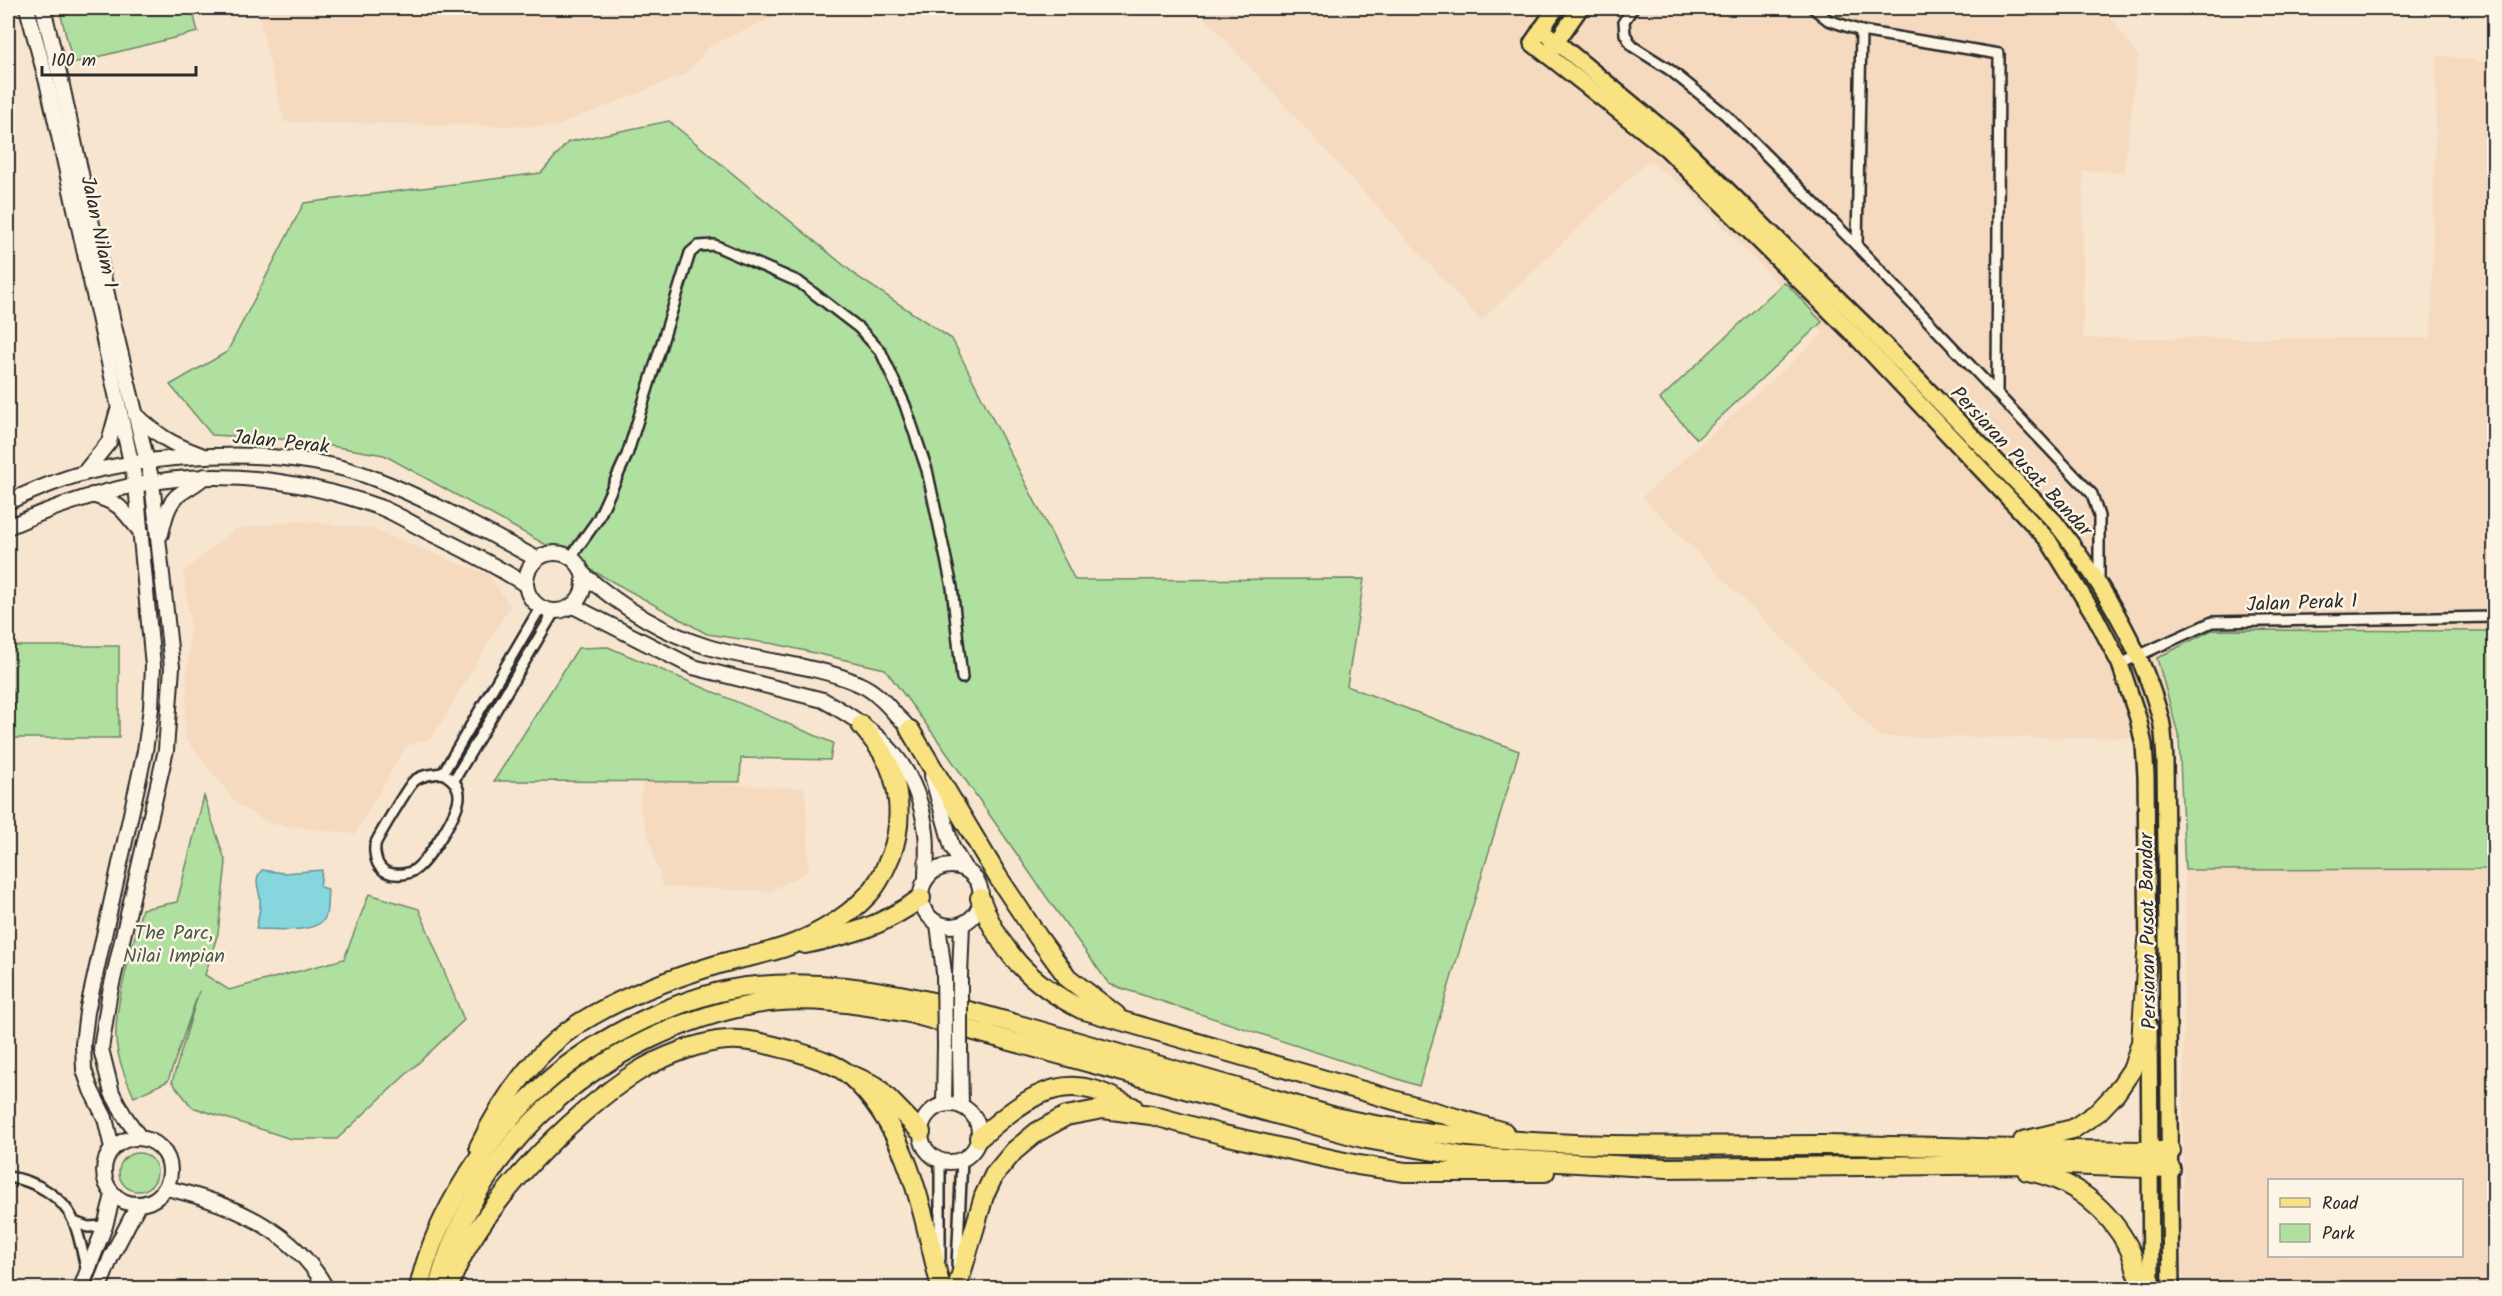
<svg xmlns="http://www.w3.org/2000/svg" width="2502" height="1296" viewBox="0 0 2502 1296" font-family="Kalam,sans-serif">
	<style>
		.built { fill: #f5dac0; fill-rule: evenodd }
		.green { fill: #afe0a0; stroke: #6d8666; stroke-width: 1.5 }
		.water { fill: #86d7dd; stroke: #629296; stroke-width: 1.5 }
		.lines { fill: none; stroke-linecap: round; stroke-linejoin: round }
		.street-casing { stroke: #2b2b2b; stroke-width: 14 }
		.secondary-casing { stroke: #2b2b2b; stroke-width: 18 }
		.primary-casing { stroke: #2b2b2b; stroke-width: 20 }
		.highway-casing { stroke: #2b2b2b; stroke-width: 22 }
		.street { stroke: #fcf5e5; stroke-width: 9 }
		.secondary { stroke: #fcf5e5; stroke-width: 14 }
		.primary { stroke: #f8e281; stroke-width: 15 }
		.highway { stroke: #f8e281; stroke-width: 18 }
		.secondary-bridge-casing { stroke: #2b2b2b; stroke-width: 18; stroke-linecap: butt }
		.secondary-bridge { stroke: #fcf5e5; stroke-width: 14 }
		.labels { text-anchor: middle; stroke-width: 5; stroke-linejoin: round; paint-order: stroke }
		.street-label { font-size: 20px; fill: #2b2b2b; stroke: #fcf5e5 }
		.park-label { font-size: 20px; fill: #4c5848; stroke: #fcf5e5 }
	</style>
	<rect width="100%" height="100%" fill="#f8e5cf"/>
	<filter id="ink" filterUnits="userSpaceOnUse"><feTurbulence type="fractalNoise" baseFrequency=".0167" numOctaves="2"/><feDisplacementMap in="SourceGraphic" scale="12" xChannelSelector="R" yChannelSelector="G"/><feConvolveMatrix kernelMatrix="1 2 1 2 8 2 1 2 1" color-interpolation-filters="sRGB"/></filter>
	<g filter="url(#ink)">
		<g class="built">
			<polygon points="257,8 793,8 711,45 684,75 554,127 284,122"/>
			<path d="M1196 8H2104L2138 56 2124 172 2083 171V338H2431L2437 55 2494 63V1288H2182L2185 870 2179 738 1880 737 1642 497 1824 333 1688 189 1648 161 1481 321ZM2270 1180H2462V1256H2270Z"/>
			<polygon points="294,521 369,528 489,575 510,606 432,738 406,746 355,834 271,824 238,805 184,737 190,624 183,572 235,529"/>
			<polygon points="10,743 12,1132 8,1132 8,744"/>
			<polygon points="643,781 805,788 809,871 771,891 663,887 639,805"/>
		</g>
		<g class="green">
			<polygon points="59,8 192,8 198,32 73,63"/>
			<polygon points="669,121 858,277 952,339 1075,580 1364,579 1347,686 1519,751 1419,1086 1109,984 1050,902 937,739 885,669 775,644 707,634 384,455 296,440 212,435 170,385 227,352 304,203 541,173 568,142"/>
			<polygon points="1783,283 1788,285 1822,322 1697,439 1660,399"/>
			<polygon points="10,569 10,743 8,744 8,570"/>
			<polygon points="2212,630 2494,631 2494,869 2185,870 2179,737 2157,658"/>
			<rect x="14" y="646" width="105" height="92"/>
			<polygon points="608,647 833,743 830,760 741,758 740,782 494,781 578,648"/>
			<path d="M204 796 226 863 218 933 205 975 229 990 344 959 369 894 419 909 464 1020 337 1139H291L192 1107 172 1082 199 991 168 1081 134 1097C126 1079 118 1061 116 1040 114 1003 133 947 142 909L177 902Z"/>
			<circle cx="138" cy="1172" r="19"/>
		</g>
		<path class="water" d="M262 870 284 873 322 870 320 887 328 889C327 897 328 911 325 918 316 934 273 929 256 929 258 920 261 908 260 899 259 887 253 880 262 870Z"/>
		<g class="lines">
			<defs>
				<g id="street">
					<polyline points="1633,8 1624,21 1625,34 1632,46 1670,70 1726,115 1857,246 2092,494 2099,516 2099,581"/>
					<polyline points="1813,8 1828,20 1861,31 1999,54 1997,391"/>
					<polyline points="1857,246 1861,31"/>
					<polyline points="571,557 598,519 627,455 690,253 698,246 714,245 799,282 859,328 881,352 905,405 927,470 952,587 962,678"/>
					<polyline points="2120,664 2212,622 2494,617"/>
					<path d="M443 773C452 779 460 785 459 798 457 815 430 857 417 868 408 876 388 877 380 867 376 862 374 852 375 845 376 840 408 787 413 782 420 775 433 774 443 773Z"/>
					<polyline points="443,773 540,608"/>
					<polyline points="454,780 554,612"/>
					<polyline points="940,1160 940,1259"/>
					<path d="M8 1177C34 1180 63 1196 74 1222 80 1237 83 1256 87 1272"/>
					<polyline points="74,1222 88,1227 105,1226"/>
					<polyline points="957,1265 962,1159"/>
				</g>
				<g id="secondary">
					<polyline points="27,8 48,86 136,485 153,666 151,708 145,751 87,1012 83,1044 84,1070 91,1090 105,1118 112,1148"/>
					<polyline points="43,8 61,81 113,322 152,482 172,667 166,750 109,997 101,1049 112,1093 124,1115 140,1138"/>
					<path d="M135 414C160 437 169 443 201 455"/>
					<polyline points="84,473 109,442 117,413"/>
					<path d="M92 495C123 504 121 509 141 532"/>
					<path d="M8 502C32 491 58 480 84 473 171 452 289 446 373 478 430 500 483 530 537 559"/>
					<path d="M8 527C137 469 247 460 382 508 399 515 414 525 430 533 463 549 495 565 526 585"/>
					<path d="M161 534C164 521 167 506 176 497 185 489 196 485 205 476"/>
					<circle cx="555" cy="582" r="29"/>
					<path d="M583 574C619 605 663 633 708 647 756 662 813 663 859 684 874 690 886 703 897 716 904 722 910 729 914 737"/>
					<path d="M573 606 693 667 823 700C880 731 918 765 926 833 928 848 926 864 926 879"/>
					<polyline points="932,776 952,847 965,869"/>
					<circle cx="951" cy="896" r="30"/>
					<polyline points="938,924 944,973"/>
					<polyline points="960,976 962,924"/>
					<polyline points="960,1049 961,1106"/>
					<polyline points="944,1104 945,1045"/>
					<circle cx="950" cy="1133" r="29"/>
					<circle cx="137" cy="1171" r="33"/>
					<path d="M166 1188C228 1202 294 1229 326 1288"/>
					<polyline points="81,1288 105,1226 113,1195"/>
					<polyline points="99,1288 111,1257 138,1205"/>
				</g>
				<g id="primary">
					<polyline points="1556,8 1532,43 1667,149 1861,342 2048,540 2095,616 2120,664 2138,718 2144,745 2146,776 2148,953"/>
					<path d="M1541 29 1676 140 1869 329 2055 522C2099 579 2143 650 2161 720 2164 733 2164 748 2165 761L2171 1288"/>
					<polyline points="1552,48 1580,8"/>
					<polyline points="2149,1025 2151,1288"/>
				</g>
				<g id="highway">
					<polyline points="910,730 998,877 1038,937 1068,978 1116,1015"/>
					<path d="M980 898C1000 952 1030 983 1081 1009L1504 1132"/>
					<path d="M805 944C852 934 881 927 921 898"/>
					<polyline points="854,1076 876,1086 921,1132"/>
					<path d="M979 1138C1012 1111 1047 1076 1094 1090 1108 1094 1121 1102 1133 1107"/>
					<polyline points="2023,1141 2073,1129 2098,1112 2116,1093 2133,1068 2141,1042 2148,941"/>
					<path d="M479 1147C504 1095 541 1043 593 1015 632 993 676 977 719 964 736 959 755 956 772 951 806 942 845 920 869 894 879 883 885 869 891 855 903 824 901 783 883 754 877 744 869 735 861 725"/>
					<path d="M2027 1171C2072 1179 2108 1208 2129 1248 2135 1259 2137 1276 2141 1288"/>
					<path d="M419 1288C435 1214 486 1138 542 1086 594 1039 687 991 757 986 854 977 948 1004 1040 1031 1099 1048 1157 1065 1216 1082 1256 1093 1296 1106 1336 1117 1372 1126 1412 1131 1450 1135 1574 1149 1700 1145 1825 1145 1940 1146 2055 1151 2171 1151"/>
					<path d="M438 1288C475 1139 608 1032 756 1004 806 995 860 1004 909 1013L1366 1139 1468 1157 1667 1168 2039 1164 2171 1169"/>
					<path d="M449 1288C470 1215 573 1112 637 1072 659 1058 701 1041 727 1040 749 1038 773 1046 794 1051 810 1056 835 1063 848 1074 910 1128 922 1213 941 1288"/>
					<polyline points="957,1288 984,1196 994,1175 1014,1151 1037,1132 1066,1116 1103,1109 1151,1115 1224,1135 1358,1165 1405,1172 1545,1172"/>
				</g>
			</defs>
			<use href="#street" class="street-casing"/>
			<use href="#secondary" class="secondary-casing"/>
			<use href="#primary" class="primary-casing"/>
			<use href="#highway" class="highway-casing"/>
			<use href="#street" class="street"/>
			<use href="#secondary" class="secondary"/>
			<use href="#primary" class="primary"/>
			<use href="#highway" class="highway"/>
			<defs>
				<g id="secondary-bridge">
					<polyline points="944,973 945,1045"/>
					<polyline points="960,976 960,1049"/>
				</g>
			</defs>
			<use href="#secondary-bridge" class="secondary-bridge-casing"/>
			<use href="#secondary-bridge" class="secondary-bridge"/>
		</g>
	</g>
	<g class="labels">
		<g class="street-label">
			<text transform="translate(100 232) rotate(78)" y="7">Jalan Nilam 1</text>
			<text transform="translate(281 441) rotate(6)" y="7">Jalan Perak</text>
			<text transform="translate(2022 461) rotate(47)" y="7">Persiaran Pusat Bandar</text>
			<text transform="translate(2302 602) rotate(-2)" y="7">Jalan Perak 1</text>
			<text transform="translate(2147 931) rotate(-91)" y="7">Persiaran Pusat Bandar</text>
		</g>
		<g class="park-label">
			<text x="174" y="939">The Parc,<tspan x="174" dy="23">Nilai Impian</tspan></text>
		</g>
	</g>
	<rect width="2502" height="1296" fill="none" stroke="#fcf5e5" stroke-width="30"/>
	<rect x="15" y="15" width="2472" height="1266" fill="none" stroke="#2b2b2b" stroke-width="2" filter="url(#ink)"/>
	<rect x="2268" y="1179" width="195" height="78" fill="#fcf5e5" stroke="#a8a49b" stroke-width="1.5"/>
	<rect x="2280" y="1198" width="30" height="9" fill="#f8e281" stroke="#a8a49b" stroke-width="1.5"/>
	<text x="2322" y="1209" font-size="18" fill="#2b2b2b">Road</text>
	<rect x="2280" y="1224" width="30" height="18" fill="#afe0a0" stroke="#a8a49b" stroke-width="1.5"/>
	<text x="2322" y="1239" font-size="18" fill="#2b2b2b">Park</text>
	<path d="M42 66v9h154v-9" fill="none" stroke="#2b2b2b" stroke-width="3"/>
	<text x="51" y="66" font-size="18" fill="#2b2b2b" stroke="#fcf5e5" stroke-width="4.5" paint-order="stroke">100 m</text>
</svg>
